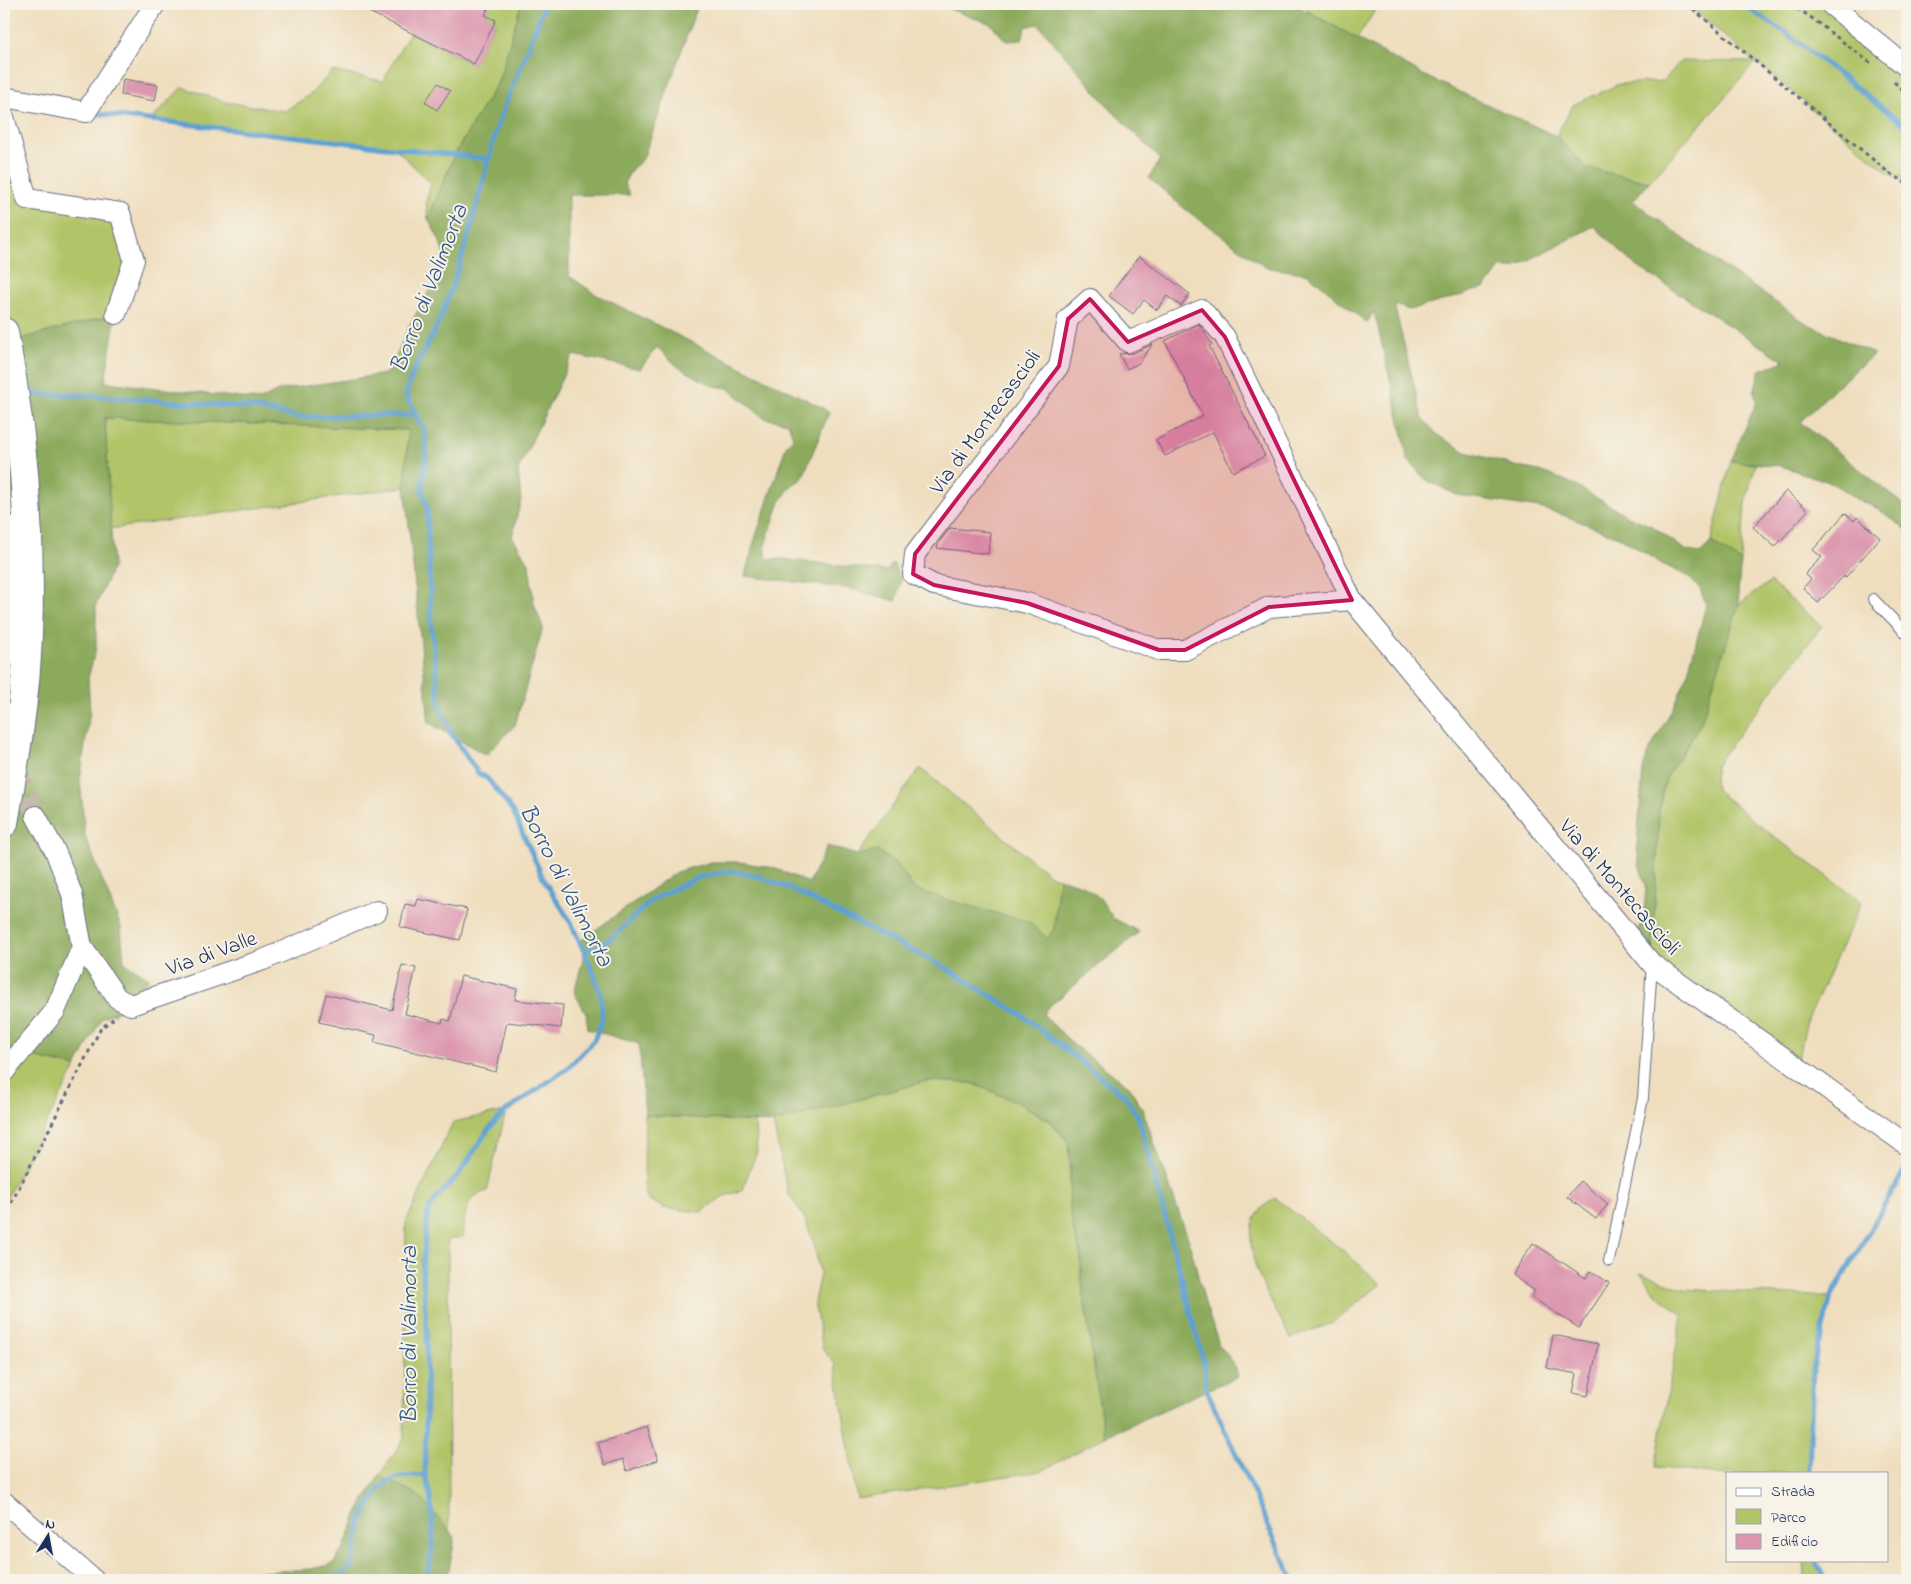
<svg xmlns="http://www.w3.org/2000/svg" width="1911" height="1584" viewBox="0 0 1911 1584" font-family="'Indie Flower',sans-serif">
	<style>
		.green { fill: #b1c468; stroke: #667a63 }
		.forest { fill: #8caa5c; stroke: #546c5d }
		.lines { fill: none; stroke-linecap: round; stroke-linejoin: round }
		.stream { stroke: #5da0d1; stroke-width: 5 }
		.building { fill: #dc97af }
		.street-tunnel { stroke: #c5bbab; stroke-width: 20; stroke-dasharray: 20 10; stroke-linecap: butt }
		.lane-casing { stroke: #656c80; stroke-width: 12 }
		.street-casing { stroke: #656c80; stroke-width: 22 }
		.highway-casing { stroke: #656c80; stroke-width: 30 }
		.path { stroke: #656c80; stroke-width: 3; stroke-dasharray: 4 4; stroke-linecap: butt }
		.lane { stroke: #fff; stroke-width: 10 }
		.street { stroke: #fff; stroke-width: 20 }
		.highway { stroke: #fff; stroke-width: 28 }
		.marked { fill: #c2185b; fill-opacity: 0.2; stroke: #c2185b; stroke-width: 4; stroke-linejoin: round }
		.labels { text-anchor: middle; stroke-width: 4; stroke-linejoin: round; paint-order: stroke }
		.street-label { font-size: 22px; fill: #1b2f5e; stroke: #f7f3e8 }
		.water-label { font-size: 24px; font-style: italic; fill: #325786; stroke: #f7f3e8 }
	</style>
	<rect width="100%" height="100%" fill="#f7f3e8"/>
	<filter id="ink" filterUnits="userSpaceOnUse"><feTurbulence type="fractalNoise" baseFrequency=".02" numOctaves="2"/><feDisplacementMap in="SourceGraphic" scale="10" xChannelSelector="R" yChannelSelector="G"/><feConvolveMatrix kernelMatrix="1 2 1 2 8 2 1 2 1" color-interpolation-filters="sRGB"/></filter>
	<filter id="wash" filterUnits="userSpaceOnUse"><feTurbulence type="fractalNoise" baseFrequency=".0096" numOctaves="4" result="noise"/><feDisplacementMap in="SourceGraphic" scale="20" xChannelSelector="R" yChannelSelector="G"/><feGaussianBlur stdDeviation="1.12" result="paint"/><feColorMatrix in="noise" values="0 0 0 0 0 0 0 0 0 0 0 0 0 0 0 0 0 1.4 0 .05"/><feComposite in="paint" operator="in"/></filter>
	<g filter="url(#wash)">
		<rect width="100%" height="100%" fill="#efdebe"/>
		<g class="green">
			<polygon points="490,4 521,4 499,80 456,152 428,219 426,201 431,183 396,149 151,120 182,87 225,102 285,111 312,93 332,71 383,81 410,32 473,64 496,21 485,15"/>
			<polygon points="1310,4 1379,4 1357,39 1306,10"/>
			<polygon points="1687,4 1830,4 1907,67 1907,184 1889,173 1756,62 1649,182 1587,168 1556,136 1573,105 1619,84 1663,81 1681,61 1755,62"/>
			<polygon points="4,117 27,199 120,213 134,260 116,314 6,343 4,332"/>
			<polygon points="105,418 408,430 405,487 110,529"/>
			<polygon points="1731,461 1756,464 1745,503 1741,562 1711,542"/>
			<polygon points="1770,582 1822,626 1725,752 1716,765 1714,779 1717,791 1772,835 1862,902 1807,1021 1796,1066 1652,964 1659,810 1666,778 1700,725 1739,604"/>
			<polygon points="920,768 1051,876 1059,878 1054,928 1048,939 914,889 898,865 857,855"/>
			<polygon points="4,1050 76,1067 4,1203"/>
			<polygon points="927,1081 972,1083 1019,1103 1049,1120 1068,1142 1073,1229 1081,1256 1081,1275 1104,1437 1042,1471 857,1499 835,1364 823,1350 814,1302 820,1274 814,1244 805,1219 788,1193 773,1123"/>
			<path d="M506 1111 487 1191C464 1197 465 1216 463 1237L448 1239 449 1531 418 1495 379 1476 404 1439 406 1222 453 1122Z"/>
			<polygon points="645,1115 755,1122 757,1152 742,1190 722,1197 701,1212 664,1208 647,1199 644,1184"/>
			<path d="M1275 1198 1345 1252 1381 1284 1332 1323 1291 1338C1270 1299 1222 1229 1275 1198Z"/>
			<polygon points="1640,1272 1683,1289 1831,1297 1813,1368 1809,1473 1727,1473 1727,1478 1725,1476 1655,1467 1682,1315 1656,1294"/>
			<polygon points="1804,1560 1815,1560 1825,1580 1805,1580"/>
		</g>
		<g class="forest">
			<polygon points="521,4 698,4 643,159 632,169 624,183 630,195 569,195 569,276 597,295 823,408 829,413 802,479 791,486 780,502 765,545 767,559 783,559 887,571 893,563 901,581 896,601 852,589 745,576 753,545 786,446 793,437 788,423 764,418 728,388 713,386 678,367 657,347 640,369 573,355 518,470 521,500 512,536 529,563 534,604 543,627 515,725 486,755 429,723 405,487 408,430 105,418 113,566 96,605 96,648 88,678 90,711 80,780 85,836 121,927 124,962 149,978 131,1005 102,1018 76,1067 4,1050 4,823 22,702 6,343 116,314 105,382 260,400 280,390 385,374 391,367 410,324 446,262 439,239 428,219 456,152 499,80"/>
			<polygon points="936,4 1294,4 1427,77 1556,136 1587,168 1649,182 1633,201 1702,252 1806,323 1874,354 1834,389 1800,422 1902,503 1907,508 1907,530 1877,508 1856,499 1835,484 1781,466 1731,461 1757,401 1754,392 1760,370 1784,361 1635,265 1594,226 1514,268 1500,268 1486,287 1453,298 1409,310 1394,304 1422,418 1439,436 1466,452 1519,467 1539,471 1569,482 1630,517 1652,526 1687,551 1701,553 1711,542 1741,562 1738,590 1739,604 1700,725 1666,778 1659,810 1652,964 1637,935 1644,914 1646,885 1639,865 1637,845 1643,769 1648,753 1675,704 1687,676 1706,605 1700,589 1686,575 1664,565 1621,538 1563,515 1539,508 1457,495 1426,480 1407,459 1405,443 1374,311 1367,323 1308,274 1265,267 1185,209 1149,178 1160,159 1113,112 1038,24 1025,27 1022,40 1006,41 991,24"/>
			<polygon points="827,846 857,855 878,851 898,865 914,889 948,900 1029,922 1048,939 1054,928 1059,878 1082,885 1100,898 1113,918 1139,932 1046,1009 1043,1015 1075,1046 1130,1087 1143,1111 1189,1241 1205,1303 1219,1345 1233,1362 1238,1376 1104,1437 1081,1275 1081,1256 1073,1229 1069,1202 1071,1161 1068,1142 1049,1120 1019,1103 972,1083 927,1081 773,1123 645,1115 639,1044 588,1029 586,1013 574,992 585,952 580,941 676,872 711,862 740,862 774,868 809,883"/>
			<polygon points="379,1476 418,1495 455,1537 447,1580 207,1580 217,1575 310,1569 333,1564 344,1547 359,1510"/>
		</g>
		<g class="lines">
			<g class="stream">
				<polyline points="1741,4 1785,32 1907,127"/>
				<polyline points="98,114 489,159"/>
				<polyline points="22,394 88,395 254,408 297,417 416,415"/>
				<polyline points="585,952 612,938 653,899 699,877 731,871 757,876 789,888 944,967 1022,1015 1125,1096 1139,1118 1205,1367 1205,1386 1293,1580"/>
				<polyline points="1809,1473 1813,1368 1831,1297 1907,1166"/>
				<polyline points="1815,1560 1825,1580"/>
				<polyline points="321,1580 343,1574 352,1565 361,1520 378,1490 389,1481 400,1477 425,1475"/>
				<path d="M424 1580C437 1556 434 1502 425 1475L427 1329 422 1269 428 1212 433 1202 459 1174 488 1130 506 1111 568 1068 594 1040 602 1020 601 996 593 971 570 921 545 882 512 810 487 778 478 773 453 736 440 708 431 621 427 507 422 489 426 456 425 432 406 396C410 371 425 353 435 330 443 315 448 297 454 281 472 232 482 181 496 131 509 88 531 48 544 4"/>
			</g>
		</g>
		<g id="blocks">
			<g class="building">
				<polygon points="353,4 490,4 485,15 496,20 474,64"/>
				<polygon points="123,79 158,85 155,101 121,95"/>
				<polygon points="438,83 450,91 437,110 425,102"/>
				<polygon points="1139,256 1190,294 1181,306 1167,296 1157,310 1144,300 1133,314 1109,296"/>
				<polygon points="1199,324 1212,344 1209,346 1265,456 1233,472 1213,432 1165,456 1156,440 1203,416 1165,341"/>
				<polygon points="1153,344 1139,363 1127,369 1119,354 1133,353"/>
				<polygon points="1786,491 1808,510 1775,547 1753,527"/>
				<polygon points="1845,513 1854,521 1857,517 1880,538 1845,578 1844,576 1818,603 1803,588 1811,579 1805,574 1822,557 1813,550"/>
				<polygon points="950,528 990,532 988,554 937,548 938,544"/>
				<polygon points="418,899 467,909 460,940 400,927 405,904 416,906"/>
				<polygon points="402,965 416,968 405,1014 442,1023 443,1019 450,1021 461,976 517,989 515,1000 563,1005 561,1028 507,1022 496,1072 374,1042 376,1035 319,1022 326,994 392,1010"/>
				<polygon points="1580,1181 1608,1204 1596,1219 1567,1197"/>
				<polygon points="1533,1243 1586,1278 1591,1271 1609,1283 1579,1328 1531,1297 1535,1291 1512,1275"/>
				<polygon points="1553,1335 1598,1344 1588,1396 1573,1393 1577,1374 1547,1368"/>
				<polygon points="647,1427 658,1460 627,1471 623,1459 605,1465 598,1443"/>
			</g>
		</g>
	</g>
	<g filter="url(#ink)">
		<use href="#blocks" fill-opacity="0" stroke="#656c80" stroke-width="1"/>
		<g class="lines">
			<polyline class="street-tunnel" points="4,740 36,816"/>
			<defs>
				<g id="lane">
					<polyline points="1873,599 1907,634"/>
					<polyline points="1609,1261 1643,1098 1652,964"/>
				</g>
				<g id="street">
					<polyline points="1830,4 1907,67"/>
					<polyline points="4,97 86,112 155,4"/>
					<polyline points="4,117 27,199 120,213 134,260 116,314"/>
					<polyline points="1352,600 1269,607 1185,650 1159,650 1027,603 934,585 913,574 915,554 1059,366 1068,319 1090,299 1128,342 1202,310 1225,337 1352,600 1652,964 1907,1145"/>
					<polyline points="82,947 117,998 131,1005 263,960 377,911"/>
					<polyline points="4,1072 55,1011 82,947 72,894 56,853 36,816"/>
					<polyline points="4,1502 94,1580"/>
				</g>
				<g id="highway">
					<path d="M4 332C23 430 32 534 28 635 26 698 15 761 4 823"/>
					<polyline points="4,528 6,564 4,653"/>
				</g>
			</defs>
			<use href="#lane" class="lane-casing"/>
			<use href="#street" class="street-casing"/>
			<use href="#highway" class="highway-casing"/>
			<g class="path">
				<polyline points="1687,4 1889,173 1907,184"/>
				<polyline points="1790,4 1809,16 1872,64"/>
				<polyline points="1894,82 1907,93"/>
				<polyline points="4,1217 101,1028 117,1016"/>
			</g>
			<use href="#lane" class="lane"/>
			<use href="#street" class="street"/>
			<use href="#highway" class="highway"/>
		</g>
	</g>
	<path class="marked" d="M1090 299 1128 342 1202 310 1225 337 1352 600 1269 607 1185 650H1159L1027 603 934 585 913 574 915 554 1059 366 1068 319Z"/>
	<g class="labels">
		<g class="street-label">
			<text transform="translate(984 421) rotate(-54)" y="8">Via di Montecascioli</text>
			<text transform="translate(1621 886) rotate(49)" y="8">Via di Montecascioli</text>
			<text transform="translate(211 952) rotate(-20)" y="8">Via di Valle</text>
		</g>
		<g class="water-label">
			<text transform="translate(428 288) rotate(-69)" y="8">Borro di Valimorta</text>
			<text transform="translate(567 885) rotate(63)" y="8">Borro di Valimorta</text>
			<text transform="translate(408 1335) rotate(-90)" y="8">Borro di Valimorta</text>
		</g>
	</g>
	<rect width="1911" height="1584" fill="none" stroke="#f7f3e8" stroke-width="20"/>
	<rect x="1726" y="1472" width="162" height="90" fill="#f7f3e8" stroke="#9fa5b1"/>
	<rect x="1736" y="1488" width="25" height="8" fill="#ffffff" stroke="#9fa5b1"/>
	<text x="1771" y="1496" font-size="15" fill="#1b2f5e">Strada</text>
	<rect x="1736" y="1509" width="25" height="15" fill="#b1c468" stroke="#9fa5b1"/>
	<text x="1771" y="1522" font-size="15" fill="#1b2f5e">Parco</text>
	<rect x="1736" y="1534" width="25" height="15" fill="#dc97af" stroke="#9fa5b1"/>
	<text x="1771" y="1546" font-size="15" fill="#1b2f5e">Edificio</text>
	<g transform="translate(48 1536) rotate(11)" stroke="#f7f3e8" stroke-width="4" paint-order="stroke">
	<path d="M0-4L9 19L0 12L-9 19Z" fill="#1b2f5e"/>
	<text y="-8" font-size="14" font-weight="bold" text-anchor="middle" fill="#1b2f5e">N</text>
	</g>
</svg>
